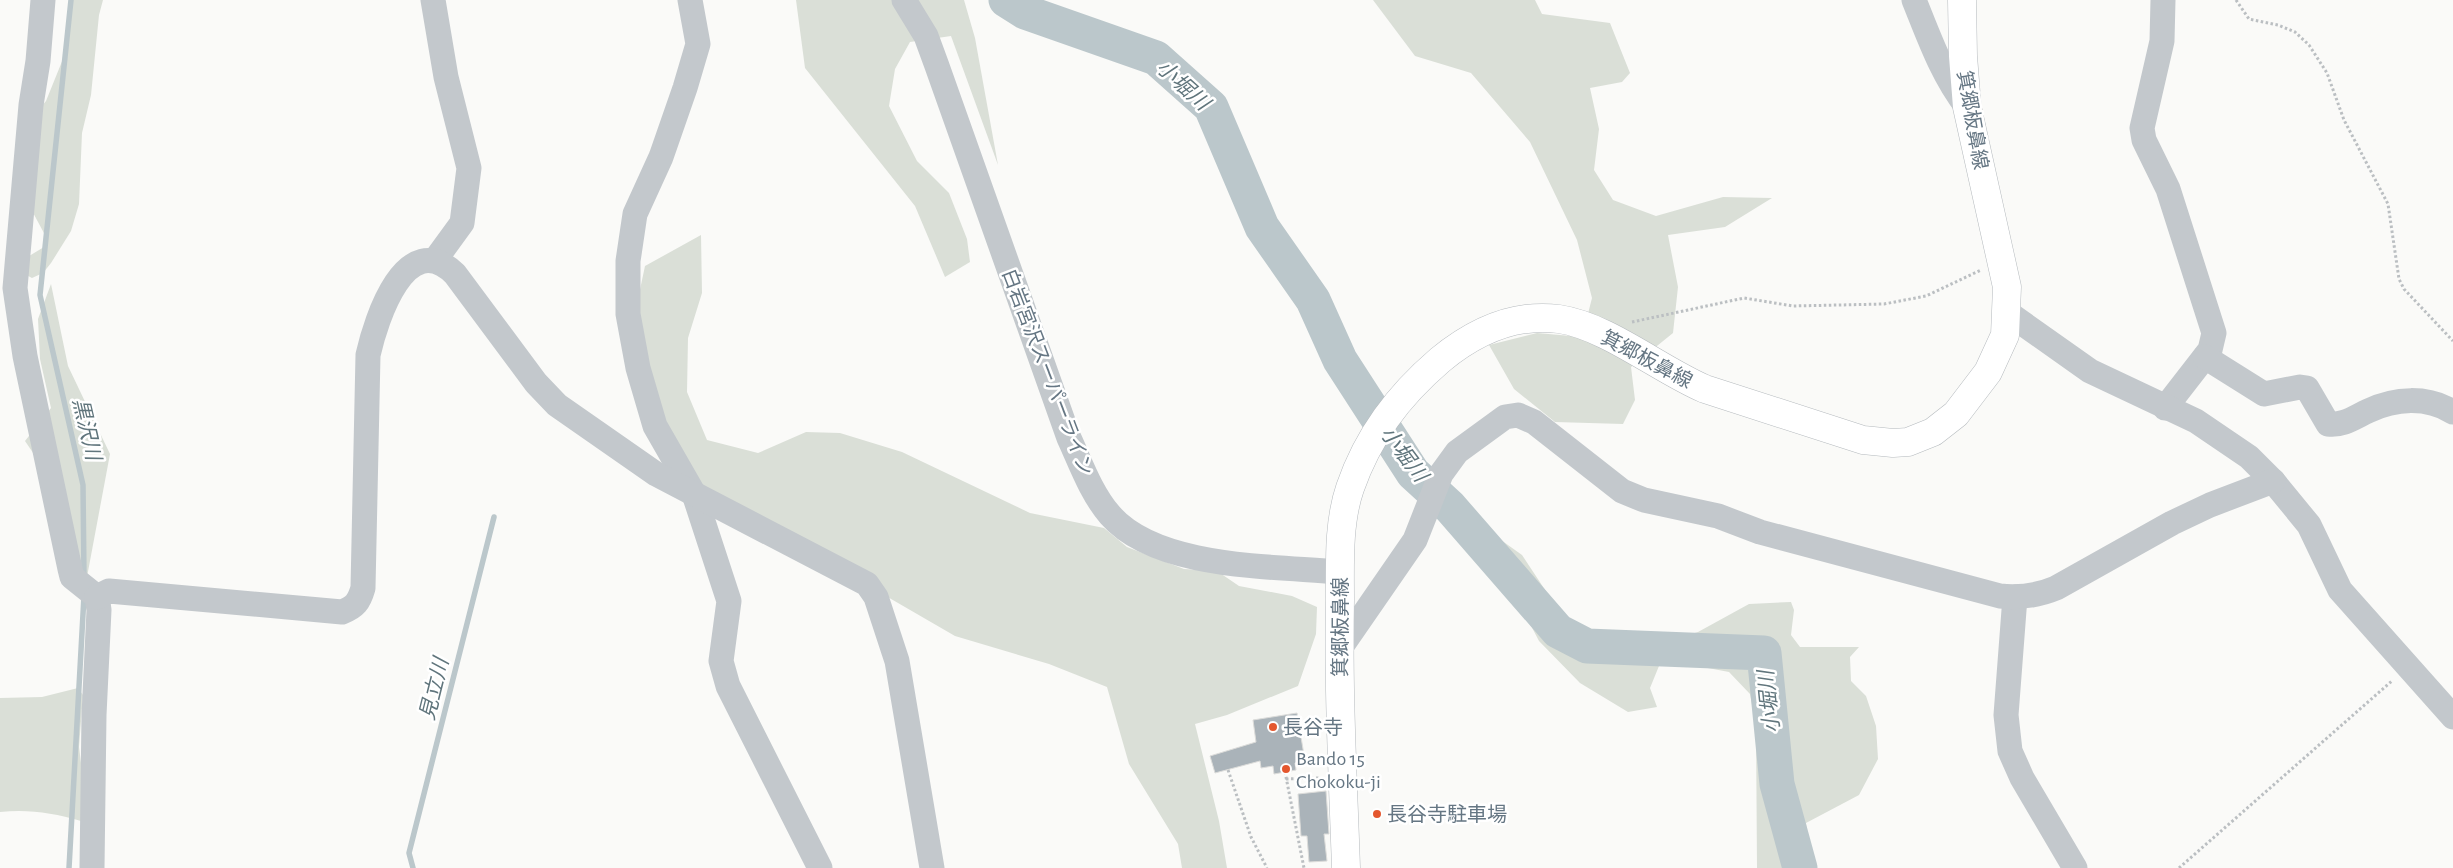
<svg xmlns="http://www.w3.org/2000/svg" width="2453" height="868" viewBox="0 0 2453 868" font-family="'Alegreya Sans','Noto Sans JP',sans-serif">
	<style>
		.green { fill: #dadfd7 }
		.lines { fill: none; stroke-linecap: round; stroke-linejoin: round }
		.stream { stroke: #bbc7cb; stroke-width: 5.5 }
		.river { stroke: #bbc7cb; stroke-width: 35 }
		.building { fill: #aab3b9; stroke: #dcdcda }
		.major-casing { stroke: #b5babe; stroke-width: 29 }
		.path { stroke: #bbbfc2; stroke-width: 3; stroke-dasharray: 2.5 2.5; stroke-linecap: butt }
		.minor { stroke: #c3c8cc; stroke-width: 25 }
		.major { stroke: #fff; stroke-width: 28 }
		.poi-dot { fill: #e4572e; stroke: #fff; stroke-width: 2 }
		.labels { text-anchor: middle; stroke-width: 5; stroke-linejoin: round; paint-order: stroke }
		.street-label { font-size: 20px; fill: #657683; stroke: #fff }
		.poi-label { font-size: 20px; fill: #657683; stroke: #fff; text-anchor: start }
		.water-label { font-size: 21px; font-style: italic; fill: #60757c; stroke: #fff }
	</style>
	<rect width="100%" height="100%" fill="#fafaf8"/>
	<g class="green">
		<polygon points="72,0 103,0 99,15 91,95 82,133 79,204 71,231 51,263 43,273 32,278 11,267 44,247 45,235 23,194 23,129 46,101 65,54"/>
		<polygon points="796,0 964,0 975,38 998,165 951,36 910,42 895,69 889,106 917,161 949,193 967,239 970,262 945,277 915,206 805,68"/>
		<polygon points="1373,0 1535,0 1542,14 1610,23 1630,73 1622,82 1590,88 1599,129 1594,170 1613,200 1656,216 1723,197 1772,198 1725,227 1668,235 1678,287 1673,333 1631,367 1635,400 1623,424 1555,422 1514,389 1489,345 1537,333 1582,337 1592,298 1577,240 1530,142 1471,73 1415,56"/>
		<polygon points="701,235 702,293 688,338 687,392 707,440 758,453 806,432 840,433 902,452 1030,513 1104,528 1127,547 1184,569 1217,571 1239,586 1292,596 1317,607 1316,634 1298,686 1227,715 1195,724 1219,821 1227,868 1182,868 1178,844 1129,764 1107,687 1049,664 955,636 701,489 665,427 635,313 645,266"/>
		<polygon points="51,284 68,366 110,454 84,593 48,475 25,441 51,408 40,359 38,319"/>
		<polygon points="1458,523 1477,523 1522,555 1561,614 1588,635 1678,638 1698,632 1749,604 1791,602 1794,610 1791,635 1800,647 1859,647 1850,657 1851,681 1866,696 1876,726 1878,759 1859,795 1806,823 1811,868 1757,868 1756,724 1750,694 1729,672 1692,665 1659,666 1650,688 1657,707 1628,712 1580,683 1539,641 1527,618 1462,543 1457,532"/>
		<path d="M78 688 83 695 79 747 86 803 81 821C53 813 29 809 0 812V698L42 697Z"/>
	</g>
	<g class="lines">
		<g class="stream">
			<polyline points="71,0 40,295 83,485 84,577"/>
			<polyline points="69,868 84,596"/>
			<polyline points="413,868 409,853 494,517"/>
		</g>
		<polyline class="river" points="1006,0 1025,12 1156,58 1211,107 1262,227 1313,300 1340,360 1413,473 1450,507 1558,631 1587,646 1764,653 1777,784 1800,868"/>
	</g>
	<g class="building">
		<polygon points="1297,713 1305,761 1295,763 1296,770 1274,774 1273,766 1261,768 1260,761 1215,773 1210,756 1256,742 1253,720"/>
		<polygon points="1326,791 1329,834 1324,834 1327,861 1309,862 1307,836 1301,836 1298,794"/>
	</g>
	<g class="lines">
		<defs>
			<path id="major" d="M1346 868C1343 779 1338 690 1340 600 1340 564 1338 523 1350 488 1368 436 1398 396 1440 360 1474 332 1514 313 1559 319 1607 326 1660 370 1705 389L1863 440 1893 443 1908 442 1933 432 1956 414 1988 372 2005 335 2007 287 1967 107 1963 56 1962 0"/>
		</defs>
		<use href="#major" class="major-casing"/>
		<g class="path">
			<polyline points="2236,0 2249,19 2278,25 2295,32 2309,45 2327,73 2344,120 2388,204 2399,279 2404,289 2453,341"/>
			<polyline points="1632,322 1744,298 1793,306 1884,304 1926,296 1981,270"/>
			<polyline points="1228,770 1251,837 1267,868"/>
			<polyline points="1285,772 1304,868"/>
			<polyline points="1286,779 1320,778"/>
			<polyline points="2179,868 2393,680"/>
		</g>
		<g class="minor">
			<polyline points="43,0 38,61 31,105 15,288 25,356 70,569 72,577 97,597 99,610 94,715 92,868"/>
			<polyline points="433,0 446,77 469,168 462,223 435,260"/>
			<polyline points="690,0 698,44 685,88 661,157 635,214 628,261 628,314 638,368 655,426 694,494 729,601 721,661 728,686 820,868"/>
			<path d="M904 0 926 36 937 66 1069 438C1081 464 1091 493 1110 515 1157 569 1273 566 1340 572"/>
			<path d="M1914 0C1929 37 1942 75 1967 107"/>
			<polyline points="2163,0 2162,41 2142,128 2144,140 2168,189 2214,333 2210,350 2165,408"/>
			<polyline points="2008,313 2090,371 2196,421 2249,457 2273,481 2309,525 2340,590 2453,717"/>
			<path d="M2205 357 2264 394 2300 387 2307 388 2328 424C2343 426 2355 417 2368 411 2395 398 2427 396 2453 412"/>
			<path d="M97 597 109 591 342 612C355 607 359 602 363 588L368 355C376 319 406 226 455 274L536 383 557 405 656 474 867 584 876 597 897 661 932 868"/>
			<polyline points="2015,597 2006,715 2010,751 2022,778 2075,868"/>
			<path d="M1339 650 1415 540 1441 474 1457 452 1505 417 1518 415 1534 422 1622 491 1644 500 1718 516 1760 532 2000 596C2020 598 2037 596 2056 588L2172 523 2210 505 2273 481"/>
		</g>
		<use href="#major" class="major"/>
	</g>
	<g class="poi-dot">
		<circle cx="1273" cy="727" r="5"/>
		<circle cx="1286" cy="769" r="5"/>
		<circle cx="1377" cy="814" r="5"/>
	</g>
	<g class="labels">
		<g class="street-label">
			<text transform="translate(1973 120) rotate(80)" y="7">箕郷板鼻線</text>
			<text transform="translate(1647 359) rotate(28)" y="7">箕郷板鼻線</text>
			<text transform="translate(1048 372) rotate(69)" y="7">白岩宮沢スーパーライン</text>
			<text transform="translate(1340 627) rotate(-90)" y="7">箕郷板鼻線</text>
		</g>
		<g class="poi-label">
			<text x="1283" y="734">長谷寺</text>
			<text x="1296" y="765">Bando 15<tspan x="1296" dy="23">Chokoku-ji</tspan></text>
			<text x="1387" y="821">長谷寺駐車場</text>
		</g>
		<g class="water-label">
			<text transform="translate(1183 85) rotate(42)" y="7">小堀川</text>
			<text transform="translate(87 429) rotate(77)" y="7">黒沢川</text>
			<text transform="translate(1404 454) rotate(53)" y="7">小堀川</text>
			<text transform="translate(434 689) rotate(-76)" y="7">見立川</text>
			<text transform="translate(1769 702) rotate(-96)" y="7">小堀川</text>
		</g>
	</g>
</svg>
